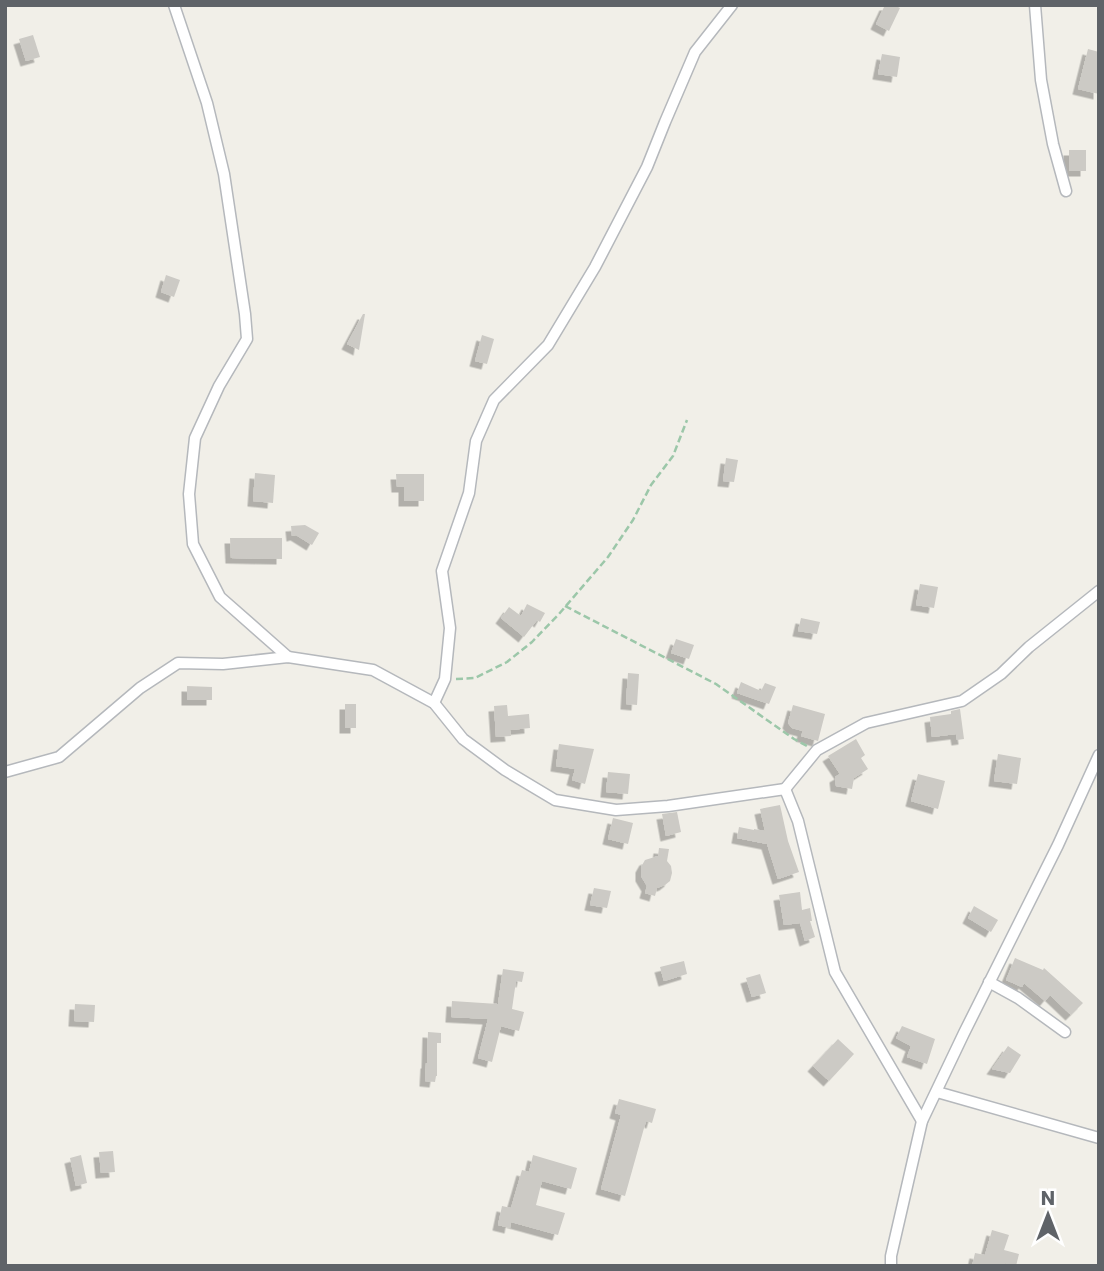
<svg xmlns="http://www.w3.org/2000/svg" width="1104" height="1271" viewBox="0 0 1104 1271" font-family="Poppins,sans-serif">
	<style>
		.building { fill: #cccac5; filter: url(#shadow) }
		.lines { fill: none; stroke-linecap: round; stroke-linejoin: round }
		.street-casing { stroke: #b5b8bc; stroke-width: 13 }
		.path { stroke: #9cc7a9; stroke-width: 2.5; stroke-dasharray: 7 3.5; stroke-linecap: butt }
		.street { stroke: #fff; stroke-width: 10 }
	</style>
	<defs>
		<filter id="shadow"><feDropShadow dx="-5.5" dy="5.5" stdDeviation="0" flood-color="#0004"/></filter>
	</defs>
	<rect width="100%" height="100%" fill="#f1efe8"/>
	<g class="building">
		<polygon points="885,5 894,5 900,8 889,31 876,24"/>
		<polygon points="33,35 40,57 26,61 19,39"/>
		<polygon points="1088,49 1099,52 1099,94 1078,89"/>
		<polygon points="882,54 900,57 897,77 878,74"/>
		<rect x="1069" y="150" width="17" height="21"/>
		<polygon points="166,275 180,280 174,297 161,292"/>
		<polygon points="363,314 365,314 359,350 347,344"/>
		<polygon points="482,335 494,339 487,364 475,361"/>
		<polygon points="726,458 738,460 734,482 723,481"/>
		<polygon points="255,473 275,475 273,503 253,501"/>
		<polygon points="396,474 424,474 424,501 404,501 404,487 397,487"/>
		<polygon points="305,525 319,533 312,545 296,535 292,536 291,526"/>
		<polygon points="230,538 282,538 282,559 231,558"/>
		<polygon points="920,584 938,587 934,608 916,605"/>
		<polygon points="527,604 545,613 540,622 537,620 524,637 501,618 509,607 521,616"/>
		<polygon points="801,618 820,622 817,634 798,631"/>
		<polygon points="676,639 694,645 689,659 671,653"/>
		<polygon points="628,673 639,674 637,705 626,704"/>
		<polygon points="741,682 761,691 765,683 776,687 769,704 737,693"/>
		<polygon points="187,686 212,687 212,700 187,700"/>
		<rect x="345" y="704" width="11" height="24"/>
		<polygon points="507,705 508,716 529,714 530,728 510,730 511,736 496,737 494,706"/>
		<polygon points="793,705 825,714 818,741 801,736 803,731 792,728 788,723"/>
		<polygon points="960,709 964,739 957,740 956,734 932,737 930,717 951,714 951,711"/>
		<polygon points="856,739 865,755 861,758 868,769 854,778 852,789 836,786 835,777 840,774 828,756"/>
		<polygon points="559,744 594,749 585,784 572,780 575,769 556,766"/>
		<polygon points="998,754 1021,758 1017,784 994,781"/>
		<polygon points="608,772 630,774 628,794 606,792"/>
		<polygon points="918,774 945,781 938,809 911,801"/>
		<polygon points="780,805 788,841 799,872 778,879 767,844 737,838 739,827 754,830 754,829 765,831 760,809"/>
		<polygon points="677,812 681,832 666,836 662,814"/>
		<polygon points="613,818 633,823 628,844 608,839"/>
		<polygon points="659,848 669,849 667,861 671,866 672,873 670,881 665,885 657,888 655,896 645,893 647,886 641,876 641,867 645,860 658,856"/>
		<polygon points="594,888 611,891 607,908 590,905"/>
		<polygon points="800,892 802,910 810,908 812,921 810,921 815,937 805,941 800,923 784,925 779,895"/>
		<polygon points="974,906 998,920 991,932 968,918"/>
		<polygon points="1015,958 1043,970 1044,968 1083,1003 1071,1015 1050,995 1045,1001 1024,983 1022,987 1006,980"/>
		<polygon points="684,961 687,974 664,981 660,967"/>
		<polygon points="503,969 524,972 522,982 516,981 512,1009 524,1012 519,1031 501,1026 492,1062 478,1058 488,1019 451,1017 452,1001 498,1004"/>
		<polygon points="760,974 766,993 752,997 746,978"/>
		<polygon points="75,1004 95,1005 94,1022 74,1021"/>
		<polygon points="902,1026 935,1039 927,1064 907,1057 911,1046 896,1038"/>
		<polygon points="428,1032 441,1033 441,1043 437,1043 437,1076 436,1076 435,1082 425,1081 426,1063 427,1063"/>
		<polygon points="838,1039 854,1054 829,1081 813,1066"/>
		<polygon points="1008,1046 1021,1055 1010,1073 992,1069"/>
		<polygon points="619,1099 656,1109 652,1123 646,1121 625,1196 601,1189 621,1115 615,1113"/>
		<polygon points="113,1151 115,1172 101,1173 99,1152"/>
		<polygon points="81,1155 87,1183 76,1186 70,1158"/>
		<polygon points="533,1155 577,1168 571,1189 542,1181 536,1205 565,1213 558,1235 511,1222 510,1228 498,1225 502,1206 511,1208 522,1170 529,1172"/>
		<polygon points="992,1230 1009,1235 1004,1250 1019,1254 1016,1266 1005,1263 1005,1266 972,1266 975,1253 985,1255"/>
	</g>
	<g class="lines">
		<defs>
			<g id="street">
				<polyline points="174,5 207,103 224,174 245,314 247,339 219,386 195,438 189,494 193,544 220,597 288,657"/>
				<polyline points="1035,5 1041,80 1053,144 1066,191"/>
				<polyline points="434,703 445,679 450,628 442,571 469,493 476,441 494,400 548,345 595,267 647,167 665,122 695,52 732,5"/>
				<polyline points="5,772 59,757 140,688 178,663 223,664 288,657 373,670 434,703 463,739 505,770 555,800 616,810 668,806 785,789 798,821 835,972 922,1121"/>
				<polyline points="785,789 817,750 866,723 962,701 1001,674 1029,647 1099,591"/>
				<polyline points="989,982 1018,998 1065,1032"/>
				<polyline points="937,1092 1099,1138"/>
				<polyline points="891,1266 891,1256 922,1121 964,1033 1058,845 1099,755"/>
			</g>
		</defs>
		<use href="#street" class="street-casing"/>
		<g class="path">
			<polyline points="565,606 716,684 794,739 807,746"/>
			<polyline points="456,679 475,678 507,662 532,642 559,614 608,557 633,520 651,485 673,456 687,420"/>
		</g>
		<use href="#street" class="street"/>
	</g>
	<rect width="1104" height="1271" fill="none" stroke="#5f6368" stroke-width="14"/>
	<g transform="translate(1048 1215)" stroke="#ffffff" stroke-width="5" paint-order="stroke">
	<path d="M0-5L12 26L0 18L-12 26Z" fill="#5f6368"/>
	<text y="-10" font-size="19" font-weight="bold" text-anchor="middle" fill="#5f6368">N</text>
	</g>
</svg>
